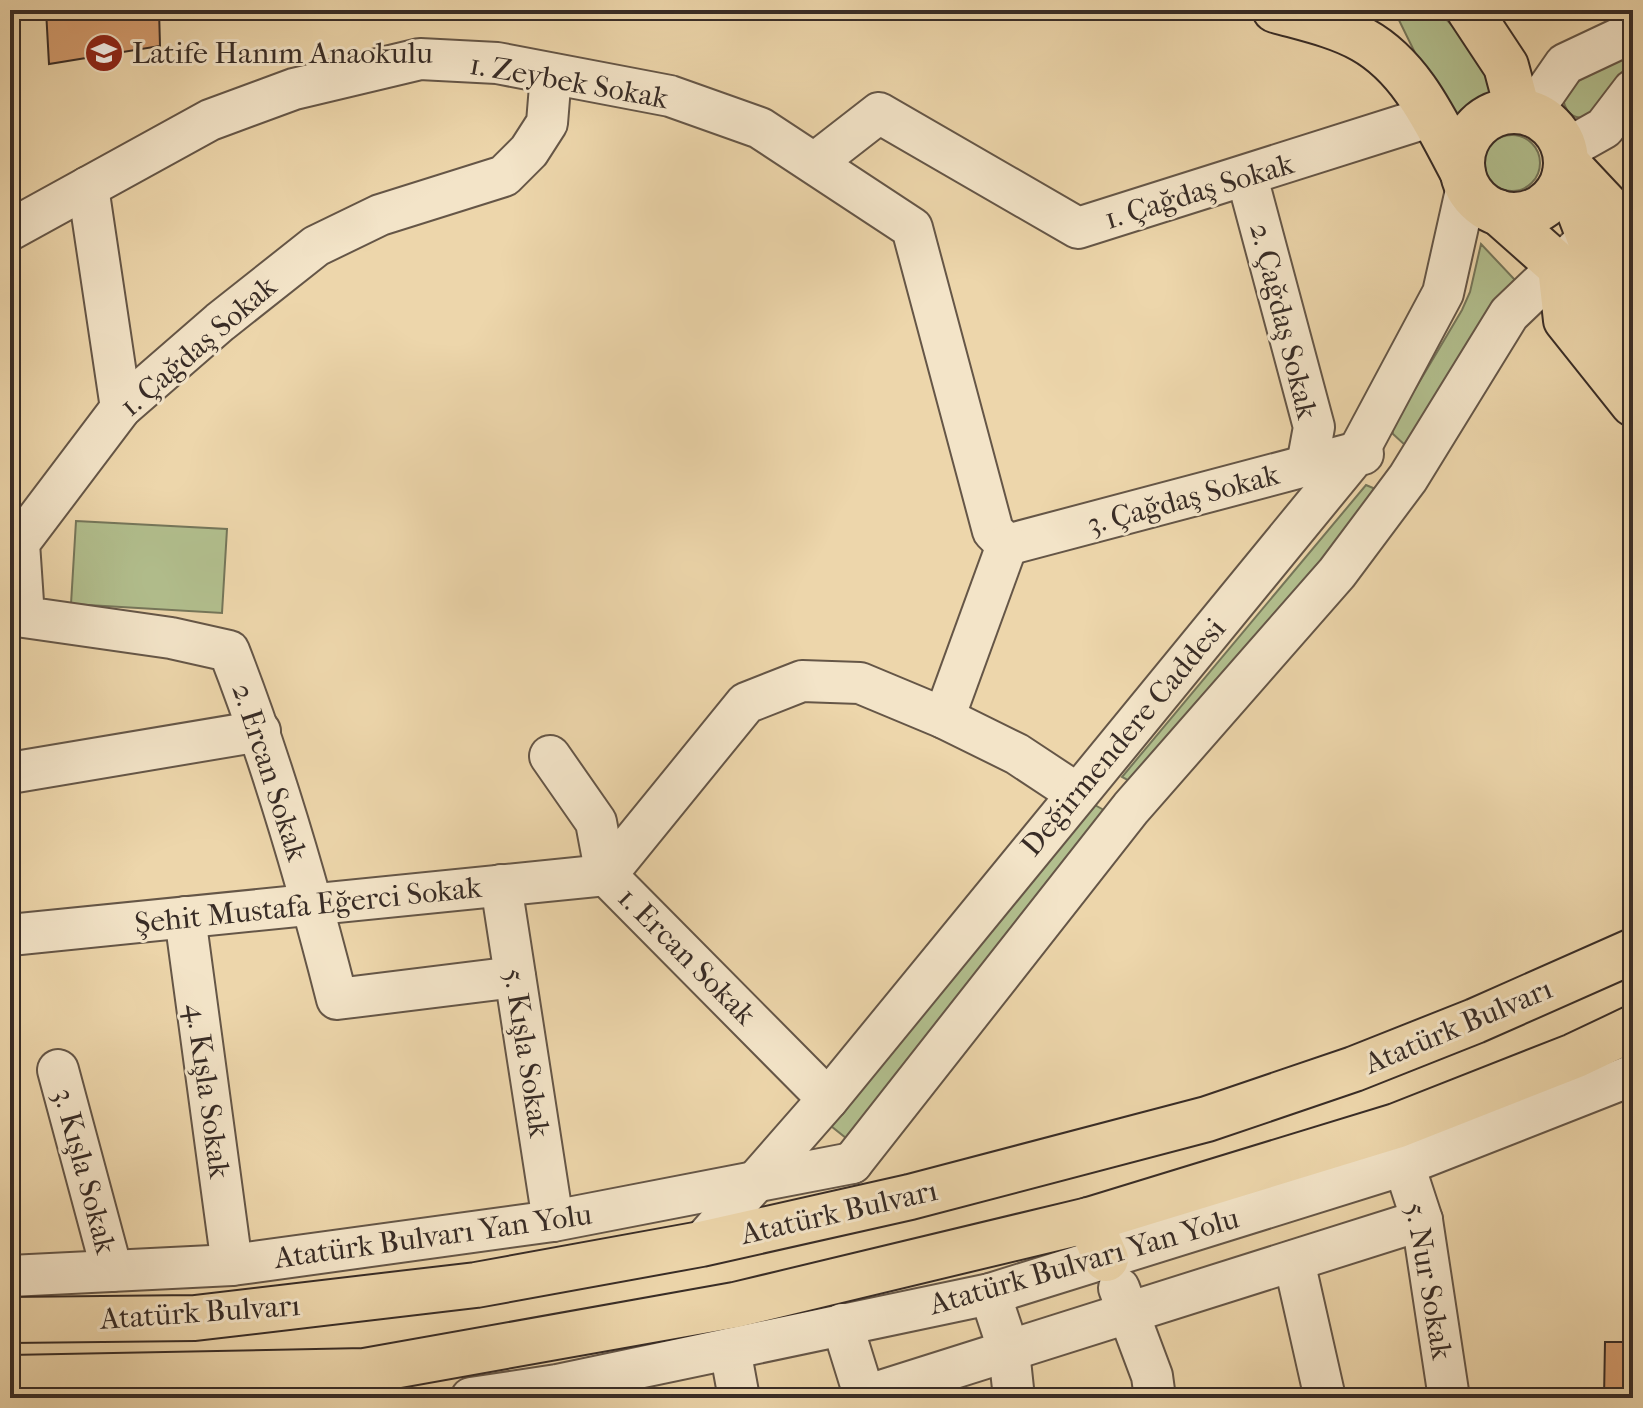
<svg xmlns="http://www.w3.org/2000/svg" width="1643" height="1408" viewBox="0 0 1643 1408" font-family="'IM FELL French Canon',serif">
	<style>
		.green { fill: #b2bf8e; stroke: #75765a; stroke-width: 2 }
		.building { fill: #d59d6f; stroke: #382c26; stroke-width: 2 }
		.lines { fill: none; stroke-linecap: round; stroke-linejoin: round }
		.minor-casing { stroke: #655647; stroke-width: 44 }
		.major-casing { stroke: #382c26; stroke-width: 48 }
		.highway-casing { stroke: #382c26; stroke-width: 48 }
		.minor { stroke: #f3e4c8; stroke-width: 40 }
		.major { stroke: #edd6ab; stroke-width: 44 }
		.highway { stroke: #edd6ab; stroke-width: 44 }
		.labels { text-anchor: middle; stroke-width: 6; stroke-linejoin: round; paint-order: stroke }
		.poi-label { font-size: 30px; fill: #382c26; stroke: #f3e4c8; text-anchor: start }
		.street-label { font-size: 30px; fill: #382c26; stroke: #f3e4c8 }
	</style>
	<rect width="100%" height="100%" fill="#edd6ab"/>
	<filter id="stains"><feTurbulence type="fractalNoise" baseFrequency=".0025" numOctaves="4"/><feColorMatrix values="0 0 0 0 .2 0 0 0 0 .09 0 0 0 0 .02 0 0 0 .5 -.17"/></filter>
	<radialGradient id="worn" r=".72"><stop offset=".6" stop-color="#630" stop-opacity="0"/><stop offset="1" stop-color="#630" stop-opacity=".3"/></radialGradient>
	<g class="green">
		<polygon points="1394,10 1437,10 1479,53 1499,87 1456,126 1420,63"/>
		<path d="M1633 45V62L1593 117C1572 121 1564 113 1562 92Z"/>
		<circle cx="1512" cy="163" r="28"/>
		<path d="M1481 244 1515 280C1471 326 1443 386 1411 442L1406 446 1393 434 1392 428 1462 310 1470 292Z"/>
		<polygon points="1366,485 1380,491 1135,784 1122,777"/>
		<polygon points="76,521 227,529 222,613 71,604"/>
		<polygon points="1093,804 1111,814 846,1138 831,1126"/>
	</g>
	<g class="building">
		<polygon points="46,10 159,10 160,46 49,64"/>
		<polygon points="1605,1342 1633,1342 1633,1398 1604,1398"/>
	</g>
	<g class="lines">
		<defs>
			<g id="minor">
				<polyline points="1531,113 1565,64 1633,32"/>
				<polyline points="1565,150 1604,128 1633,90"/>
				<polyline points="816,162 879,113 1078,228 1432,116"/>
				<polyline points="1247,177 1314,427 1307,465"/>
				<polyline points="88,187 121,408"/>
				<polyline points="10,230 210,120 294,89 420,59 497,63 670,96 760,128 912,228 993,531 1007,545"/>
				<polyline points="1007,545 1358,452 1363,454"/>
				<polyline points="944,718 1007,545"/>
				<polyline points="550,756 596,822 606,875 828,1099"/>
				<polyline points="10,773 260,731"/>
				<polyline points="501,885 553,1221"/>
				<polyline points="185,917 232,1265"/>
				<polyline points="10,935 606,875 746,703 802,681 860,683 944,718 1017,754 1076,793"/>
				<path d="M515 977 337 999C307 881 273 764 229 651L171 638 24 617 19 543 121 408 220 322 316 246 380 215 504 176 529 151 547 123 551 74"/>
				<polyline points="58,1070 112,1271"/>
				<polyline points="852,1163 1131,808 1337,573 1408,478 1509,314 1579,247"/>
				<polyline points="1404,1165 1422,1220 1449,1398"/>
				<polyline points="701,1244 828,1099 1358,452 1443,293 1467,186"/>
				<polyline points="1294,1261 1325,1398"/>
				<polyline points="10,1276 232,1265 553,1221 852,1163"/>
				<polyline points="1119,1288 1152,1376 1155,1398"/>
				<polyline points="990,1294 1009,1351 1014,1398"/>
				<polyline points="842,1324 865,1398"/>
				<polyline points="730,1349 739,1398"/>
				<polyline points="865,1396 1422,1220"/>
				<polyline points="471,1398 557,1385 990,1294 1404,1165 1633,1075"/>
			</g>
			<g id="major">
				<path d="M1275 10C1303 18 1337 25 1363 40 1413 68 1437 125 1463 173"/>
				<polyline points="1469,10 1506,66 1518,111"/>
				<circle cx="1514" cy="163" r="52"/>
				<polyline points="1572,169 1633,234"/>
				<polyline points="1565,174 1589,237 1633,318"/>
				<polyline points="1498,212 1560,267 1633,344"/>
			</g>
			<g id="highway">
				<polyline points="1560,267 1566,320 1633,404"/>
				<polyline points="1089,1220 1106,1259"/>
				<polyline points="10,1320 195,1318 476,1285 701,1244 910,1197 1207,1119 1354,1069 1475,1021 1633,951"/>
				<polyline points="10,1378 365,1371 735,1305 1089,1220 1396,1126 1574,1056 1633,1028"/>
			</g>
		</defs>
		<use href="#minor" class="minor-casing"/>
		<use href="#major" class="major-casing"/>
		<use href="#highway" class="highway-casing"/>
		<use href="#minor" class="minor"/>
		<use href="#major" class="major"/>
		<use href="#highway" class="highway"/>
	</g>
	<defs>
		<symbol id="school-disc" viewBox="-11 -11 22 22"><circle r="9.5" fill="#8f2418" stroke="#f3e4c8"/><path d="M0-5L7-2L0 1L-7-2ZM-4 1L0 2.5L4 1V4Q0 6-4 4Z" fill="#fff"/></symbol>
	</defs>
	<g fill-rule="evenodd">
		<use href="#school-disc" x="82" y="31" width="44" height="44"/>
	</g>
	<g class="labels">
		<g class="poi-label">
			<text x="132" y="63">Latife Hanım Anaokulu</text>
		</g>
		<g class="street-label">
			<text transform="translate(569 81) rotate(10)" y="10">1. Zeybek Sokak</text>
			<text transform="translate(1199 191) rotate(-17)" y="10">1. Çağdaş Sokak</text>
			<text transform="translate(1284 321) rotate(76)" y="10">2. Çağdaş Sokak</text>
			<text transform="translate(198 346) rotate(-41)" y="10">1. Çağdaş Sokak</text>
			<text transform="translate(1183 499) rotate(-15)" y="10">3. Çağdaş Sokak</text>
			<text transform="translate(1123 737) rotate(-50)" y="10">Değirmendere Caddesi</text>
			<text transform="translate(270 772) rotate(72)" y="10">2. Ercan Sokak</text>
			<text transform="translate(308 905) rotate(-6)" y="10">Şehit Mustafa Eğerci Sokak</text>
			<text transform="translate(687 956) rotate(45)" y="10">1. Ercan Sokak</text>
			<text transform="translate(1458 1026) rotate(-23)" y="10">Atatürk Bulvarı</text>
			<text transform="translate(527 1053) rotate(81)" y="10">5. Kışla Sokak</text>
			<text transform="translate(208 1091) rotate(82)" y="10">4. Kışla Sokak</text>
			<text transform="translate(85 1171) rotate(75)" y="10">3. Kışla Sokak</text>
			<text transform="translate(839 1212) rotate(-13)" y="10">Atatürk Bulvarı</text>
			<text transform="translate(433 1236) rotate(-8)" y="10">Atatürk Bulvarı Yan Yolu</text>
			<text transform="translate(1084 1261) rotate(-16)" y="10">Atatürk Bulvarı Yan Yolu</text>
			<text transform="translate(1429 1281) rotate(80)" y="10">5. Nur Sokak</text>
			<text transform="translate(200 1312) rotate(-4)" y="10">Atatürk Bulvarı</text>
		</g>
	</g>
	<rect width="1643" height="1408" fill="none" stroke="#edd6ab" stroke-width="40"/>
	<rect x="12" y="12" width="1619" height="1384" fill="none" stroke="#382c26" stroke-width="4"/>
	<rect x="20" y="20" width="1603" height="1368" fill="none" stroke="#382c26" stroke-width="2"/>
	<rect width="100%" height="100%" filter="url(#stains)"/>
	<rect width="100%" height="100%" fill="url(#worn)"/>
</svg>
